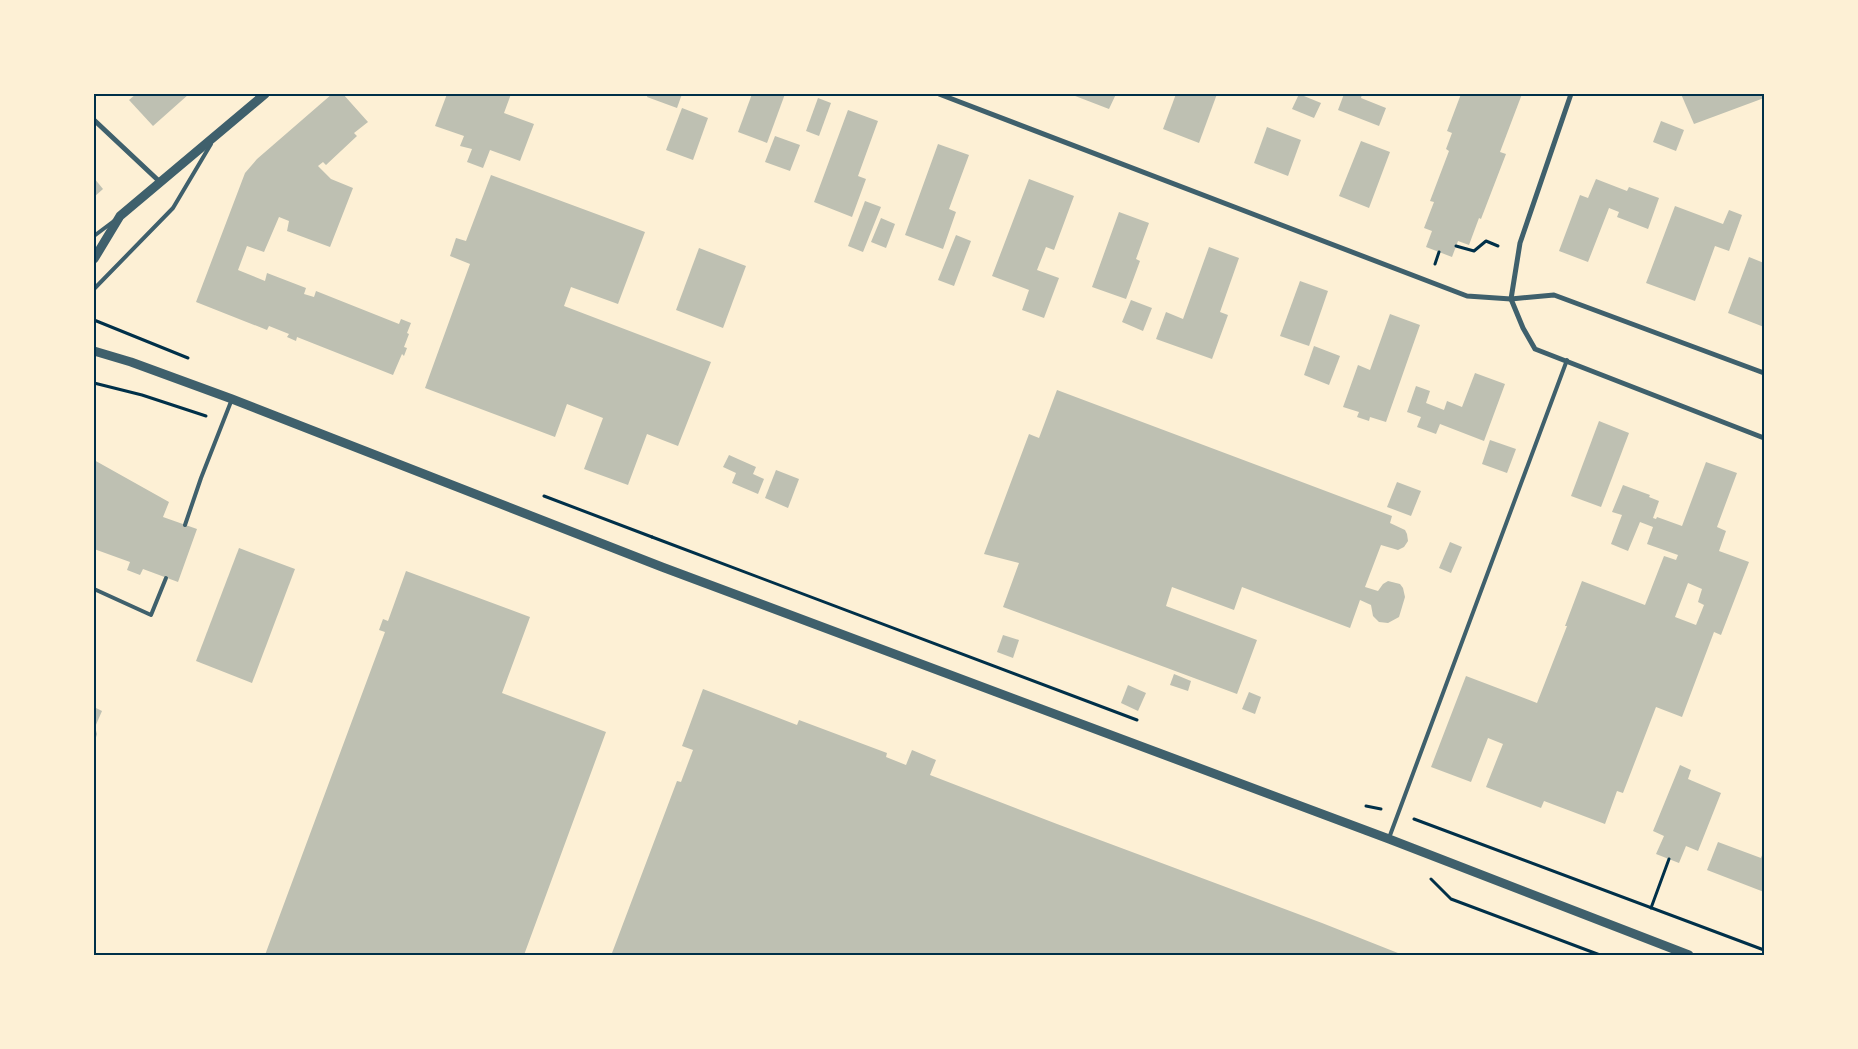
<svg xmlns="http://www.w3.org/2000/svg" width="1858" height="1049" viewBox="0 0 1858 1049" font-family="'IBM Plex Sans',sans-serif">
	<style>
		.building { fill: #bec0b2; fill-rule: evenodd }
		.lines { fill: none; stroke-linecap: round; stroke-linejoin: round }
		.path { stroke: #003049; stroke-width: 3 }
		.service { stroke: #3f606c; stroke-width: 4 }
		.minor { stroke: #3f606c; stroke-width: 5 }
		.tertiary { stroke: #3f606c; stroke-width: 9 }
		.neatline { fill: none; stroke: #003049; stroke-width: 2 }
	</style>
	<rect width="100%" height="100%" fill="#fdf0d5"/>
	<g class="building">
		<polygon points="136,94 189,94 153,126 129,100"/>
		<polygon points="332,94 343,94 368,122 354,133 357,136 326,165 323,162 318,166 331,179 353,188 330,247 287,231 289,221 279,217 264,252 247,246 238,270 265,281 267,273 306,288 304,294 314,297 316,291 399,324 401,319 411,323 407,333 409,334 404,347 407,348 404,356 402,354 393,375 297,337 296,341 287,337 289,334 269,326 267,330 196,302 245,173 257,159"/>
		<polygon points="447,94 511,94 504,113 534,124 520,161 490,150 483,168 467,162 472,149 460,146 464,136 435,126"/>
		<polygon points="648,94 682,94 677,108 647,97"/>
		<polygon points="752,94 785,94 767,143 738,132"/>
		<polygon points="1070,94 1116,94 1109,109"/>
		<polygon points="1176,94 1217,94 1199,143 1163,129"/>
		<polygon points="1299,94 1321,103 1314,118 1292,109"/>
		<polygon points="1344,94 1362,94 1361,98 1386,108 1379,126 1338,110"/>
		<polygon points="1461,94 1522,94 1500,152 1506,154 1481,219 1479,218 1469,245 1458,241 1452,257 1426,247 1432,231 1424,228 1434,202 1430,201 1449,151 1446,149 1452,133 1447,131"/>
		<polygon points="1681,94 1764,94 1764,98 1694,124"/>
		<polygon points="818,98 831,103 819,136 806,131"/>
		<polygon points="682,108 708,118 693,160 666,150"/>
		<polygon points="848,110 878,121 858,176 866,179 852,217 814,202"/>
		<polygon points="1661,121 1684,130 1676,151 1653,142"/>
		<polygon points="1267,127 1301,140 1288,176 1254,163"/>
		<polygon points="775,136 800,145 790,171 765,162"/>
		<polygon points="1361,141 1390,152 1369,208 1339,196"/>
		<polygon points="938,144 969,155 949,209 956,212 943,249 905,235"/>
		<polygon points="491,175 645,232 618,304 571,287 564,306 711,362 678,446 647,434 628,485 584,469 603,418 567,404 555,437 425,388 470,264 450,256 456,238 466,241"/>
		<polygon points="94,178 103,189 94,197"/>
		<polygon points="1029,179 1074,196 1054,250 1046,247 1037,270 1059,278 1044,318 1022,310 1029,290 992,276"/>
		<polygon points="1596,179 1627,191 1629,187 1659,198 1648,229 1617,217 1619,212 1609,208 1588,262 1559,251 1580,195 1588,198"/>
		<polygon points="865,201 881,207 863,252 848,246"/>
		<polygon points="1675,206 1723,224 1729,210 1742,215 1729,251 1715,246 1695,301 1646,283"/>
		<polygon points="1119,212 1149,223 1136,259 1140,261 1126,299 1092,287"/>
		<polygon points="881,218 895,224 886,248 871,242"/>
		<polygon points="956,235 971,241 954,286 938,280"/>
		<polygon points="1209,247 1239,258 1220,312 1228,315 1212,359 1156,339 1166,312 1183,319"/>
		<polygon points="699,248 746,266 723,328 676,310"/>
		<polygon points="1749,257 1764,263 1764,327 1728,313"/>
		<polygon points="1300,281 1328,291 1309,346 1280,336"/>
		<polygon points="1131,300 1152,308 1143,331 1122,322"/>
		<polygon points="1390,314 1420,325 1386,422 1370,417 1369,421 1357,417 1359,412 1343,407 1358,365 1370,370"/>
		<polygon points="1314,346 1340,356 1329,385 1304,375"/>
		<polygon points="1475,373 1505,384 1484,441 1440,424 1436,434 1417,427 1421,417 1407,412 1416,386 1430,391 1426,403 1444,410 1447,401 1462,407"/>
		<polygon points="1057,390 1392,516 1390,523 1405,530 1407,534 1408,541 1404,547 1398,550 1381,545 1365,587 1378,591 1383,584 1388,581 1400,584 1403,588 1405,597 1399,617 1388,623 1379,622 1373,616 1371,605 1360,600 1350,628 1242,587 1234,610 1172,587 1166,606 1257,640 1237,694 1003,607 1019,563 984,554 1029,434 1039,438"/>
		<polygon points="1599,421 1629,433 1601,507 1571,496"/>
		<polygon points="1490,440 1516,449 1507,473 1482,464"/>
		<polygon points="729,455 756,467 753,474 764,479 758,494 732,483 736,473 723,467"/>
		<polygon points="94,460 169,502 163,517 197,529 178,582 143,569 140,575 127,570 130,562 94,549"/>
		<path d="M1706 462 1737 473 1717 527 1726 531 1719 551 1749 562 1721 635 1714 632 1682 717 1656 707 1623 793 1617 791 1605 824 1544 801 1541 808 1486 787 1503 744 1488 738 1471 782 1431 767 1466 676 1537 703 1567 626H1565L1582 581 1645 605 1664 556 1676 560 1678 555 1647 544 1653 527 1640 522 1628 551 1611 544 1622 515 1612 512 1623 485 1650 495 1649 497 1659 501 1653 518 1656 519 1657 517 1682 526ZM1688 583 1702 589 1698 602 1704 605 1696 625 1675 617Z"/>
		<polygon points="776,470 799,479 788,508 765,498"/>
		<polygon points="1397,482 1421,491 1411,516 1387,507"/>
		<polygon points="1450,542 1462,547 1451,573 1439,568"/>
		<polygon points="239,548 295,569 252,683 196,661"/>
		<polygon points="406,571 530,617 502,693 606,732 524,955 265,955 385,632 379,630 383,619 388,621"/>
		<polygon points="1003,635 1019,640 1013,658 997,652"/>
		<polygon points="1174,674 1191,681 1188,691 1170,685"/>
		<polygon points="1128,685 1146,693 1138,711 1121,703"/>
		<polygon points="703,689 797,725 799,720 887,753 886,757 906,765 912,750 936,760 930,775 1057,824 1322,923 1403,955 619,955 612,953 677,781 681,782 693,750 682,746"/>
		<polygon points="1249,692 1261,697 1255,714 1242,709"/>
		<polygon points="94,707 102,711 95,727 97,734 94,744"/>
		<polygon points="1680,765 1691,770 1688,779 1721,793 1698,851 1686,846 1679,863 1656,854 1664,836 1653,831"/>
		<polygon points="1718,842 1761,858 1764,850 1764,892 1707,870"/>
	</g>
	<g class="lines">
		<g class="path">
			<polyline points="1456,246 1474,251 1486,241 1498,246"/>
			<polyline points="1435,264 1439,252"/>
			<polyline points="94,320 188,358"/>
			<polyline points="94,383 142,395 206,416"/>
			<polyline points="544,496 652,537"/>
			<polyline points="652,537 1137,720"/>
			<polyline points="1366,806 1381,809"/>
			<polyline points="1414,819 1764,950"/>
			<polyline points="1431,879 1451,899 1600,955"/>
			<polyline points="1651,908 1669,859"/>
		</g>
		<g class="service">
			<polyline points="94,236 114,221"/>
			<polyline points="94,289 173,208 211,144"/>
			<polyline points="185,525 201,478 232,399"/>
			<polyline points="94,589 151,615 166,578"/>
			<polyline points="1389,838 1567,360"/>
		</g>
		<g class="minor">
			<polyline points="939,94 1467,296 1511,299 1554,295 1764,373"/>
			<polyline points="94,120 160,182"/>
			<polyline points="1511,299 1523,328 1535,349 1764,438"/>
			<polyline points="1511,299 1520,243 1571,94"/>
		</g>
		<g class="tertiary">
			<polyline points="94,259 120,216 265,94"/>
			<polyline points="94,351 131,362 232,399 662,567 1389,839 1689,955"/>
		</g>
	</g>
	<rect width="1858" height="1049" fill="none" stroke="#fdf0d5" stroke-width="190"/>
	<rect x="95" y="95" width="1668" height="859" class="neatline"/>
</svg>
